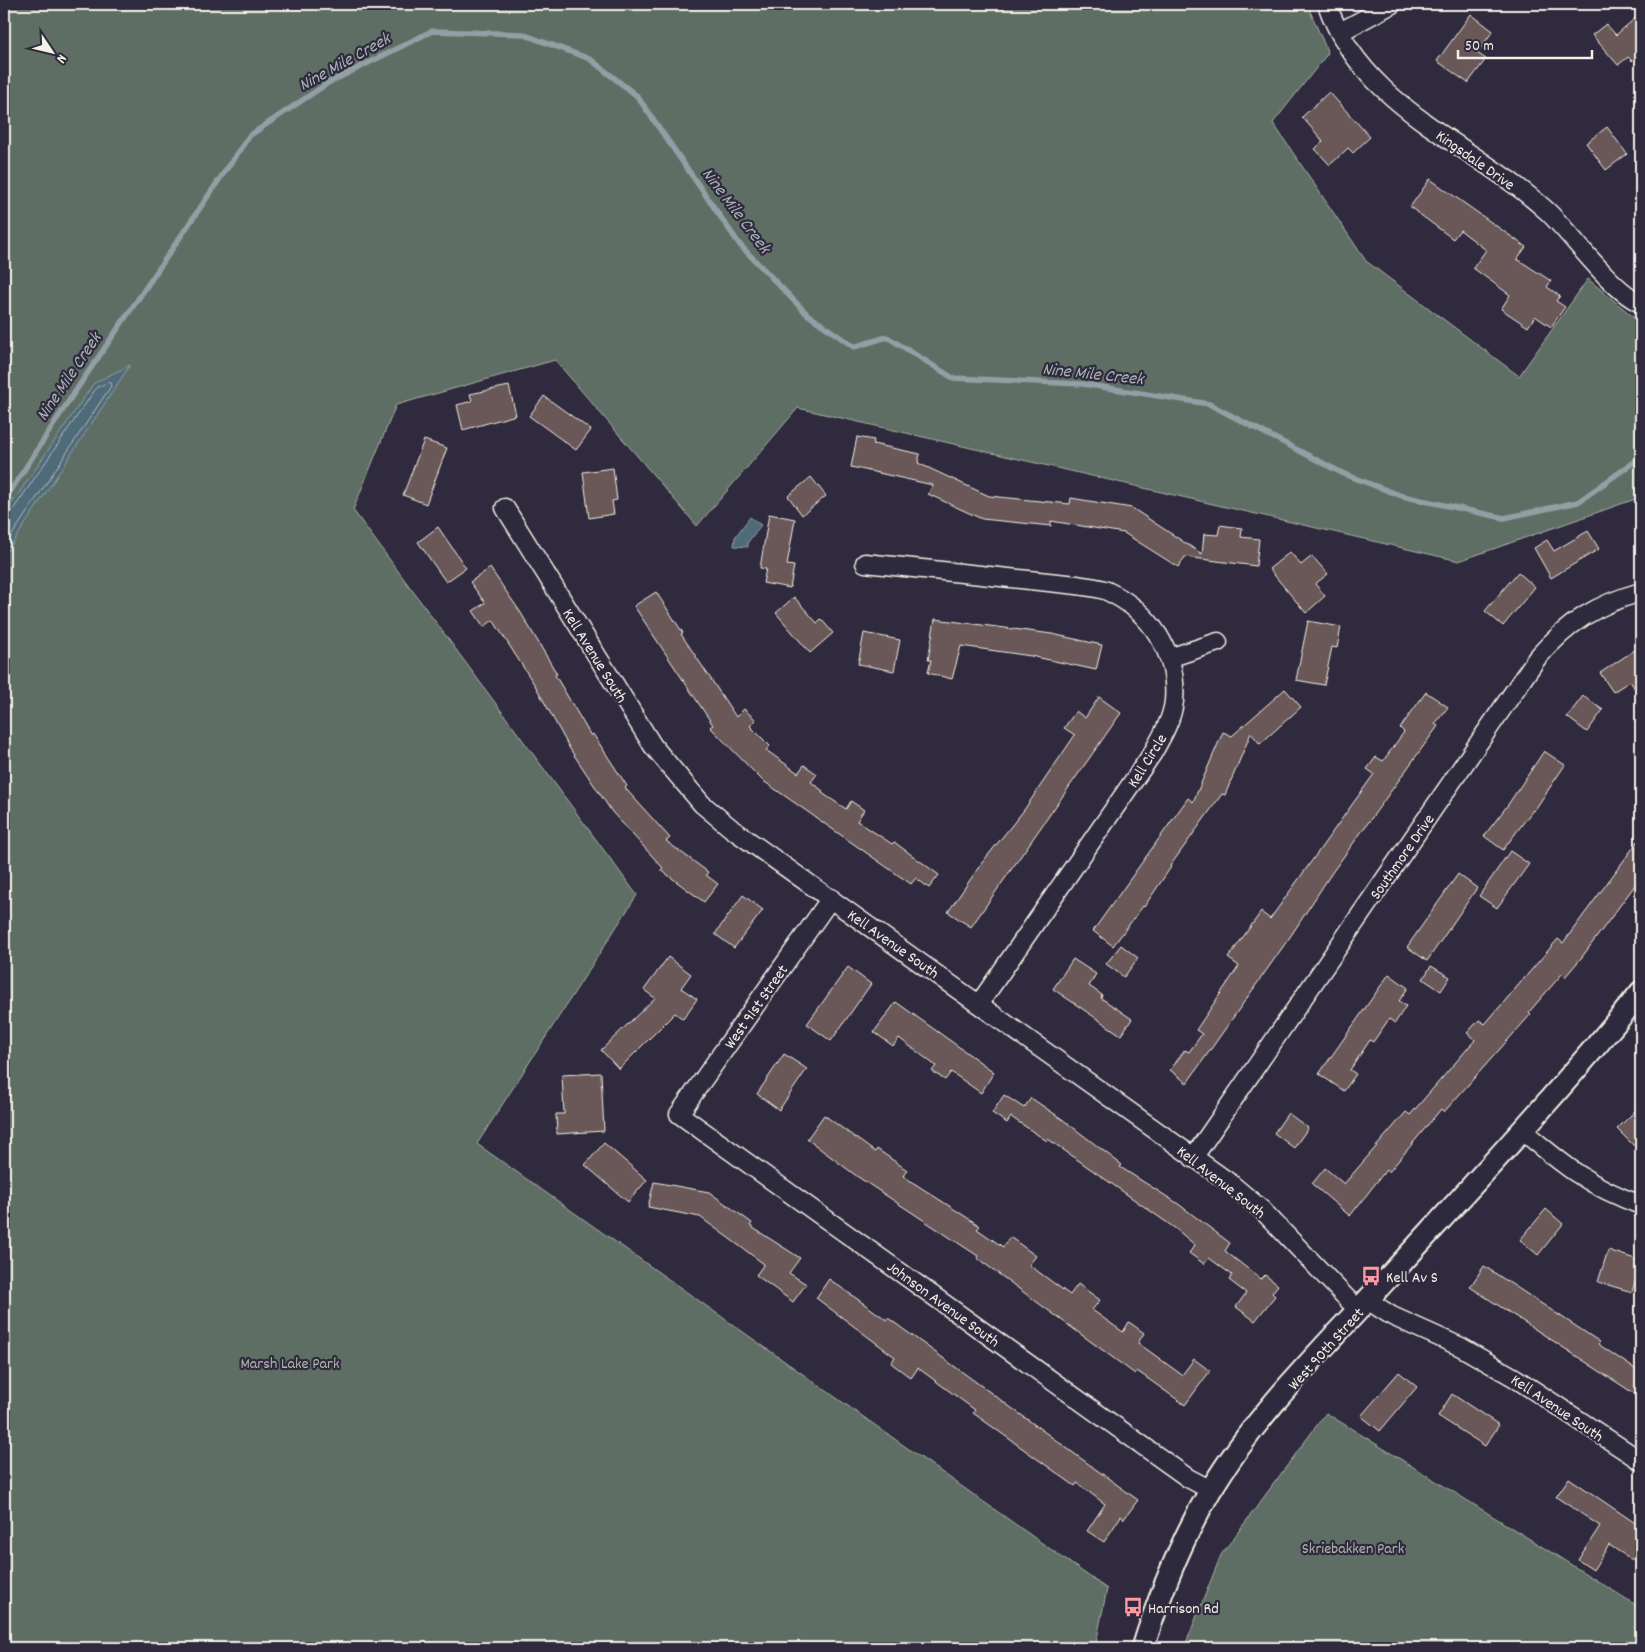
<svg xmlns="http://www.w3.org/2000/svg" width="1645" height="1652" viewBox="0 0 1645 1652" font-family="Dekko,sans-serif">
	<style>
		.green { fill: #5e6e65; stroke: #a9b0a6 }
		.water { fill: #506a78; stroke: #92a0a5 }
		.lines { fill: none; stroke-linecap: round; stroke-linejoin: round }
		.shore { stroke: #b2bbbb; stroke-width: 1 }
		.stream { stroke: #92a0a5; stroke-width: 5.5 }
		.building { fill: #6a5958; stroke: #f4f1e8 }
		.minor-casing { stroke: #f4f1e8; stroke-width: 21 }
		.tertiary-casing { stroke: #f4f1e8; stroke-width: 25 }
		.minor { stroke: #2f2a3d; stroke-width: 18 }
		.tertiary { stroke: #2f2a3d; stroke-width: 21 }
		.labels { text-anchor: middle; stroke-width: 4.5; stroke-linejoin: round; paint-order: stroke }
		.street-label { font-size: 16px; fill: #f4f1e8; stroke: #2f2a3d }
		.poi-label { font-size: 16px; fill: #f4f1e8; stroke: #2f2a3d; text-anchor: start }
		.park-label { font-size: 16px; fill: #b0b6ad; stroke: #2f2a3d }
		.water-label { font-size: 18px; font-style: italic; fill: #aab4b6; stroke: #2f2a3d }
	</style>
	<rect width="100%" height="100%" fill="#2f2a3d"/>
	<filter id="ink" filterUnits="userSpaceOnUse"><feTurbulence type="fractalNoise" baseFrequency=".02" numOctaves="2"/><feDisplacementMap in="SourceGraphic" scale="10" xChannelSelector="R" yChannelSelector="G"/><feConvolveMatrix kernelMatrix="1 2 1 2 8 2 1 2 1" color-interpolation-filters="sRGB"/></filter>
	<g filter="url(#ink)">
		<g class="green">
			<polygon points="4,4 1307,4 1328,53 1273,123 1366,261 1519,376 1588,279 1641,323 1641,497 1459,561 798,408 697,526 555,360 396,405 353,510 637,895 477,1144 1107,1589 1095,1648 4,1648"/>
			<polygon points="1326,1413 1641,1608 1641,1648 1184,1648 1221,1555"/>
		</g>
		<g class="water">
			<polygon points="130,365 4,556 4,515 94,383"/>
			<polygon points="750,517 761,525 748,542 748,547 734,546 735,537"/>
		</g>
		<g class="lines">
			<polyline class="shore" points="4,517 10,514 97,387 110,382 111,386 4,547"/>
			<polyline class="stream" points="4,501 72,396 249,136 328,83 432,31 522,34 590,59 637,96 740,245 807,314 854,347 887,337 953,378 1083,384 1209,404 1344,474 1402,496 1504,518 1578,502 1641,457"/>
		</g>
		<g class="building">
			<polygon points="1641,13 1641,53 1632,61 1628,57 1618,65 1592,35 1606,24 1616,35"/>
			<polygon points="1471,14 1493,31 1477,53 1486,59 1468,83 1437,61"/>
			<polygon points="1329,92 1370,137 1353,153 1348,148 1330,165 1315,149 1323,141 1302,117"/>
			<polygon points="1607,127 1627,154 1606,170 1586,143"/>
			<polygon points="1430,179 1526,247 1517,259 1551,281 1547,287 1560,296 1556,301 1565,307 1551,327 1535,316 1528,327 1501,309 1510,295 1473,268 1486,250 1460,230 1453,239 1410,207"/>
			<polygon points="509,386 516,415 463,430 457,405 472,401 470,394"/>
			<polygon points="544,396 591,430 576,450 529,416"/>
			<polygon points="857,437 874,440 873,444 920,454 918,463 989,496 1070,504 1071,498 1132,508 1202,554 1204,534 1218,535 1220,525 1242,528 1241,537 1259,539 1256,566 1185,557 1178,567 1124,533 1051,521 1051,526 982,519 928,494 933,485 851,467"/>
			<polygon points="424,440 447,448 426,504 403,495"/>
			<polygon points="613,468 617,500 612,501 614,514 589,518 583,472"/>
			<polygon points="811,477 826,496 802,515 788,496"/>
			<polygon points="769,514 795,519 787,565 794,566 790,588 763,583 766,569 760,568"/>
			<polygon points="438,527 466,568 446,582 418,542"/>
			<polygon points="1588,531 1599,549 1551,578 1534,548 1547,540 1554,551"/>
			<polygon points="1290,552 1301,565 1312,556 1328,574 1315,584 1325,596 1306,613 1269,569"/>
			<polygon points="490,568 521,613 557,674 555,675 591,736 593,734 627,786 625,788 670,838 666,841 708,872 706,875 718,884 704,902 661,870 663,868 612,812 570,749 536,687 493,620 484,627 473,611 485,603 470,582"/>
			<polygon points="1518,572 1535,587 1503,626 1485,611"/>
			<polygon points="656,592 683,633 681,634 736,717 744,709 756,720 750,726 770,746 766,750 798,773 804,765 817,774 811,782 823,791 822,793 846,809 851,801 864,810 857,821 892,844 894,842 939,875 929,888 916,878 911,884 762,780 710,727 713,725 634,606"/>
			<polygon points="794,597 817,623 821,619 833,633 810,653 776,613"/>
			<polygon points="935,619 1052,634 1102,645 1096,670 1031,656 961,646 952,679 928,673 931,660 928,660"/>
			<polygon points="1308,621 1341,627 1337,648 1332,647 1324,685 1296,680"/>
			<polygon points="864,633 900,640 894,671 858,664"/>
			<polygon points="1641,646 1641,698 1630,681 1613,692 1600,673"/>
			<polygon points="1285,689 1301,707 1260,744 1251,733 1225,795 1222,794 1170,866 1171,867 1144,907 1143,906 1113,946 1093,931 1188,798 1193,802 1223,732 1232,736"/>
			<polygon points="1426,692 1448,707 1435,724 1438,726 1331,874 1292,934 1187,1083 1170,1070 1185,1050 1189,1052 1202,1034 1196,1030 1239,966 1228,958 1261,912 1270,919 1374,774 1367,769 1376,757 1383,761 1404,732 1400,728"/>
			<polygon points="1583,696 1603,710 1587,732 1567,717"/>
			<polygon points="1099,697 1121,713 971,927 948,912 981,864 1024,810 1075,735 1064,728 1076,711 1085,718"/>
			<polygon points="1544,751 1565,765 1534,811 1533,810 1503,850 1484,836 1507,806"/>
			<polygon points="1641,837 1641,877 1582,957 1565,977 1562,974 1529,1012 1531,1014 1444,1112 1441,1109 1389,1172 1386,1170 1350,1216 1312,1184 1325,1168 1344,1184 1406,1112 1410,1115 1475,1040 1467,1033 1479,1020 1485,1024 1558,939 1563,943"/>
			<polygon points="1510,851 1529,864 1497,908 1479,896"/>
			<polygon points="1458,874 1477,888 1427,961 1407,947"/>
			<polygon points="743,895 763,910 734,948 715,934"/>
			<polygon points="1121,945 1138,958 1124,977 1106,964"/>
			<polygon points="668,957 691,974 681,988 697,999 683,1019 675,1013 619,1069 601,1050 655,998 644,990"/>
			<polygon points="1073,959 1096,974 1089,986 1102,995 1101,998 1132,1019 1121,1035 1053,989"/>
			<polygon points="1431,966 1450,977 1441,991 1423,979"/>
			<polygon points="848,967 871,984 831,1041 807,1024"/>
			<polygon points="1389,974 1408,988 1399,1001 1406,1006 1395,1023 1389,1019 1373,1042 1370,1040 1350,1070 1356,1074 1344,1091 1319,1074"/>
			<polygon points="896,1002 994,1072 981,1093 951,1072 945,1080 932,1071 936,1066 899,1038 893,1046 874,1032"/>
			<polygon points="784,1054 807,1069 779,1110 757,1094"/>
			<polygon points="601,1073 604,1131 557,1134 556,1114 564,1114 562,1075"/>
			<polygon points="1004,1095 1024,1108 1031,1098 1062,1119 1122,1165 1120,1167 1177,1203 1230,1243 1225,1251 1261,1279 1265,1275 1278,1285 1272,1293 1275,1296 1255,1321 1236,1307 1246,1293 1229,1280 1232,1275 1209,1258 1204,1264 1189,1253 1195,1245 1176,1229 1048,1139 1047,1141 1011,1117 1007,1123 992,1113"/>
			<polygon points="1641,1105 1641,1140 1634,1146 1617,1129"/>
			<polygon points="1288,1113 1308,1128 1294,1148 1274,1133"/>
			<polygon points="824,1115 875,1152 877,1149 907,1170 903,1176 980,1226 977,1229 1003,1247 1010,1237 1036,1256 1029,1265 1070,1295 1078,1284 1100,1300 1092,1310 1123,1332 1129,1322 1144,1333 1138,1343 1182,1375 1194,1359 1210,1371 1185,1405 1137,1371 1135,1374 977,1258 978,1256 858,1177 807,1139"/>
			<polygon points="604,1143 647,1180 628,1202 585,1165"/>
			<polygon points="654,1182 709,1192 752,1223 750,1226 800,1258 789,1273 806,1284 793,1302 756,1275 764,1264 700,1217 648,1207"/>
			<polygon points="1546,1209 1563,1224 1538,1255 1520,1240"/>
			<polygon points="1608,1250 1641,1261 1632,1292 1598,1282"/>
			<polygon points="1484,1266 1600,1342 1598,1344 1641,1373 1641,1398 1470,1287"/>
			<polygon points="829,1279 887,1320 888,1318 1138,1500 1124,1519 1121,1516 1104,1542 1087,1531 1105,1504 1077,1483 1075,1486 973,1413 975,1410 918,1368 911,1378 891,1363 895,1357 816,1298"/>
			<polygon points="1399,1372 1417,1387 1380,1431 1361,1416"/>
			<polygon points="1452,1394 1499,1425 1485,1446 1438,1416"/>
			<polygon points="1569,1478 1641,1527 1641,1550 1634,1561 1609,1545 1593,1570 1578,1560 1600,1526 1556,1497"/>
		</g>
		<g class="lines">
			<defs>
				<g id="minor">
					<path d="M1327 4C1362 107 1472 143 1547 211 1572 234 1612 292 1641 303"/>
					<polyline points="1340,32 1392,4"/>
					<polyline points="505,508 653,746 702,804 732,829 1230,1183 1262,1210 1358,1310"/>
					<path d="M865 563 1077 585C1086 587 1098 587 1107 591 1150 611 1178 652 1174 701 1172 720 1161 738 1152 754L979 1004"/>
					<polyline points="1169,658 1218,642"/>
					<polyline points="831,898 679,1114 1188,1478 1211,1490"/>
					<path d="M1522 1130C1563 1165 1590 1187 1641 1205"/>
					<path d="M1193 1158 1537 658C1569 622 1595 605 1641 592"/>
					<polyline points="1367,1300 1392,1316 1461,1347 1515,1378 1641,1461"/>
				</g>
				<path id="tertiary" d="M1143 1648C1160 1593 1181 1541 1210 1491 1259 1409 1331 1341 1395 1270 1478 1179 1563 1088 1641 992"/>
			</defs>
			<use href="#minor" class="minor-casing"/>
			<use href="#tertiary" class="tertiary-casing"/>
			<use href="#minor" class="minor"/>
			<use href="#tertiary" class="tertiary"/>
		</g>
	</g>
	<defs>
		<symbol id="bus-bare" viewBox="-9 -9 18 18"><path d="M-5-6H5V4H4V6H2V4H-2V6H-4V4H-5ZM-3.5-4V0h7V-4ZM-3.5 1.2v1.5H-2V1.2ZM2 1.2v1.5H3.5V1.2Z" fill="#ff9aa2" stroke="#2f2a3d" stroke-width="2.5" paint-order="stroke"/></symbol>
	</defs>
	<g fill-rule="evenodd">
		<use href="#bus-bare" x="1357" y="1262" width="28" height="28"/>
		<use href="#bus-bare" x="1119" y="1593" width="28" height="28"/>
	</g>
	<g class="labels">
		<g class="street-label">
			<text transform="translate(1476 159) rotate(35)" y="6">Kingsdale Drive</text>
			<text transform="translate(596 655) rotate(58)" y="6">Kell Avenue South</text>
			<text transform="translate(1146 760) rotate(-58)" y="6">Kell Circle</text>
			<text transform="translate(1401 856) rotate(-55)" y="6">Southmore Drive</text>
			<text transform="translate(894 943) rotate(35)" y="6">Kell Avenue South</text>
			<text transform="translate(755 1006) rotate(-55)" y="6">West 91st Street</text>
			<text transform="translate(1222 1181) rotate(38)" y="6">Kell Avenue South</text>
			<text transform="translate(944 1303) rotate(36)" y="6">Johnson Avenue South</text>
			<text transform="translate(1325 1348) rotate(-48)" y="6">West 90th Street</text>
			<text transform="translate(1558 1407) rotate(34)" y="6">Kell Avenue South</text>
		</g>
		<g class="poi-label">
			<text x="1386" y="1282">Kell Av S</text>
			<text x="1148" y="1613">Harrison Rd</text>
		</g>
		<g class="park-label">
			<text x="290" y="1368">Marsh Lake Park</text>
			<text x="1353" y="1553">Skriebakken Park</text>
		</g>
		<g class="water-label">
			<text transform="translate(344 61) rotate(-29)" y="6">Nine Mile Creek</text>
			<text transform="translate(737 210) rotate(53)" y="6">Nine Mile Creek</text>
			<text transform="translate(1093 373) rotate(6)" y="6">Nine Mile Creek</text>
			<text transform="translate(68 376) rotate(-56)" y="6">Nine Mile Creek</text>
		</g>
	</g>
	<rect width="1645" height="1652" fill="none" stroke="#2f2a3d" stroke-width="20"/>
	<rect x="10" y="10" width="1625" height="1632" fill="none" stroke="#f4f1e8" stroke-width="2" filter="url(#ink)"/>
	<g transform="translate(52 52) rotate(125)" stroke="#2f2a3d" stroke-width="4" paint-order="stroke">
	<path d="M0-4L9 19L0 12L-9 19Z" fill="#f4f1e8"/>
	<text y="-8" font-size="14" font-weight="bold" text-anchor="middle" fill="#f4f1e8">N</text>
	</g>
	<path d="M1458 50v8h134v-8" fill="none" stroke="#f4f1e8" stroke-width="2.5"/>
	<text x="1465" y="50" font-size="15" fill="#f4f1e8" stroke="#2f2a3d" stroke-width="4" paint-order="stroke">50 m</text>
</svg>
